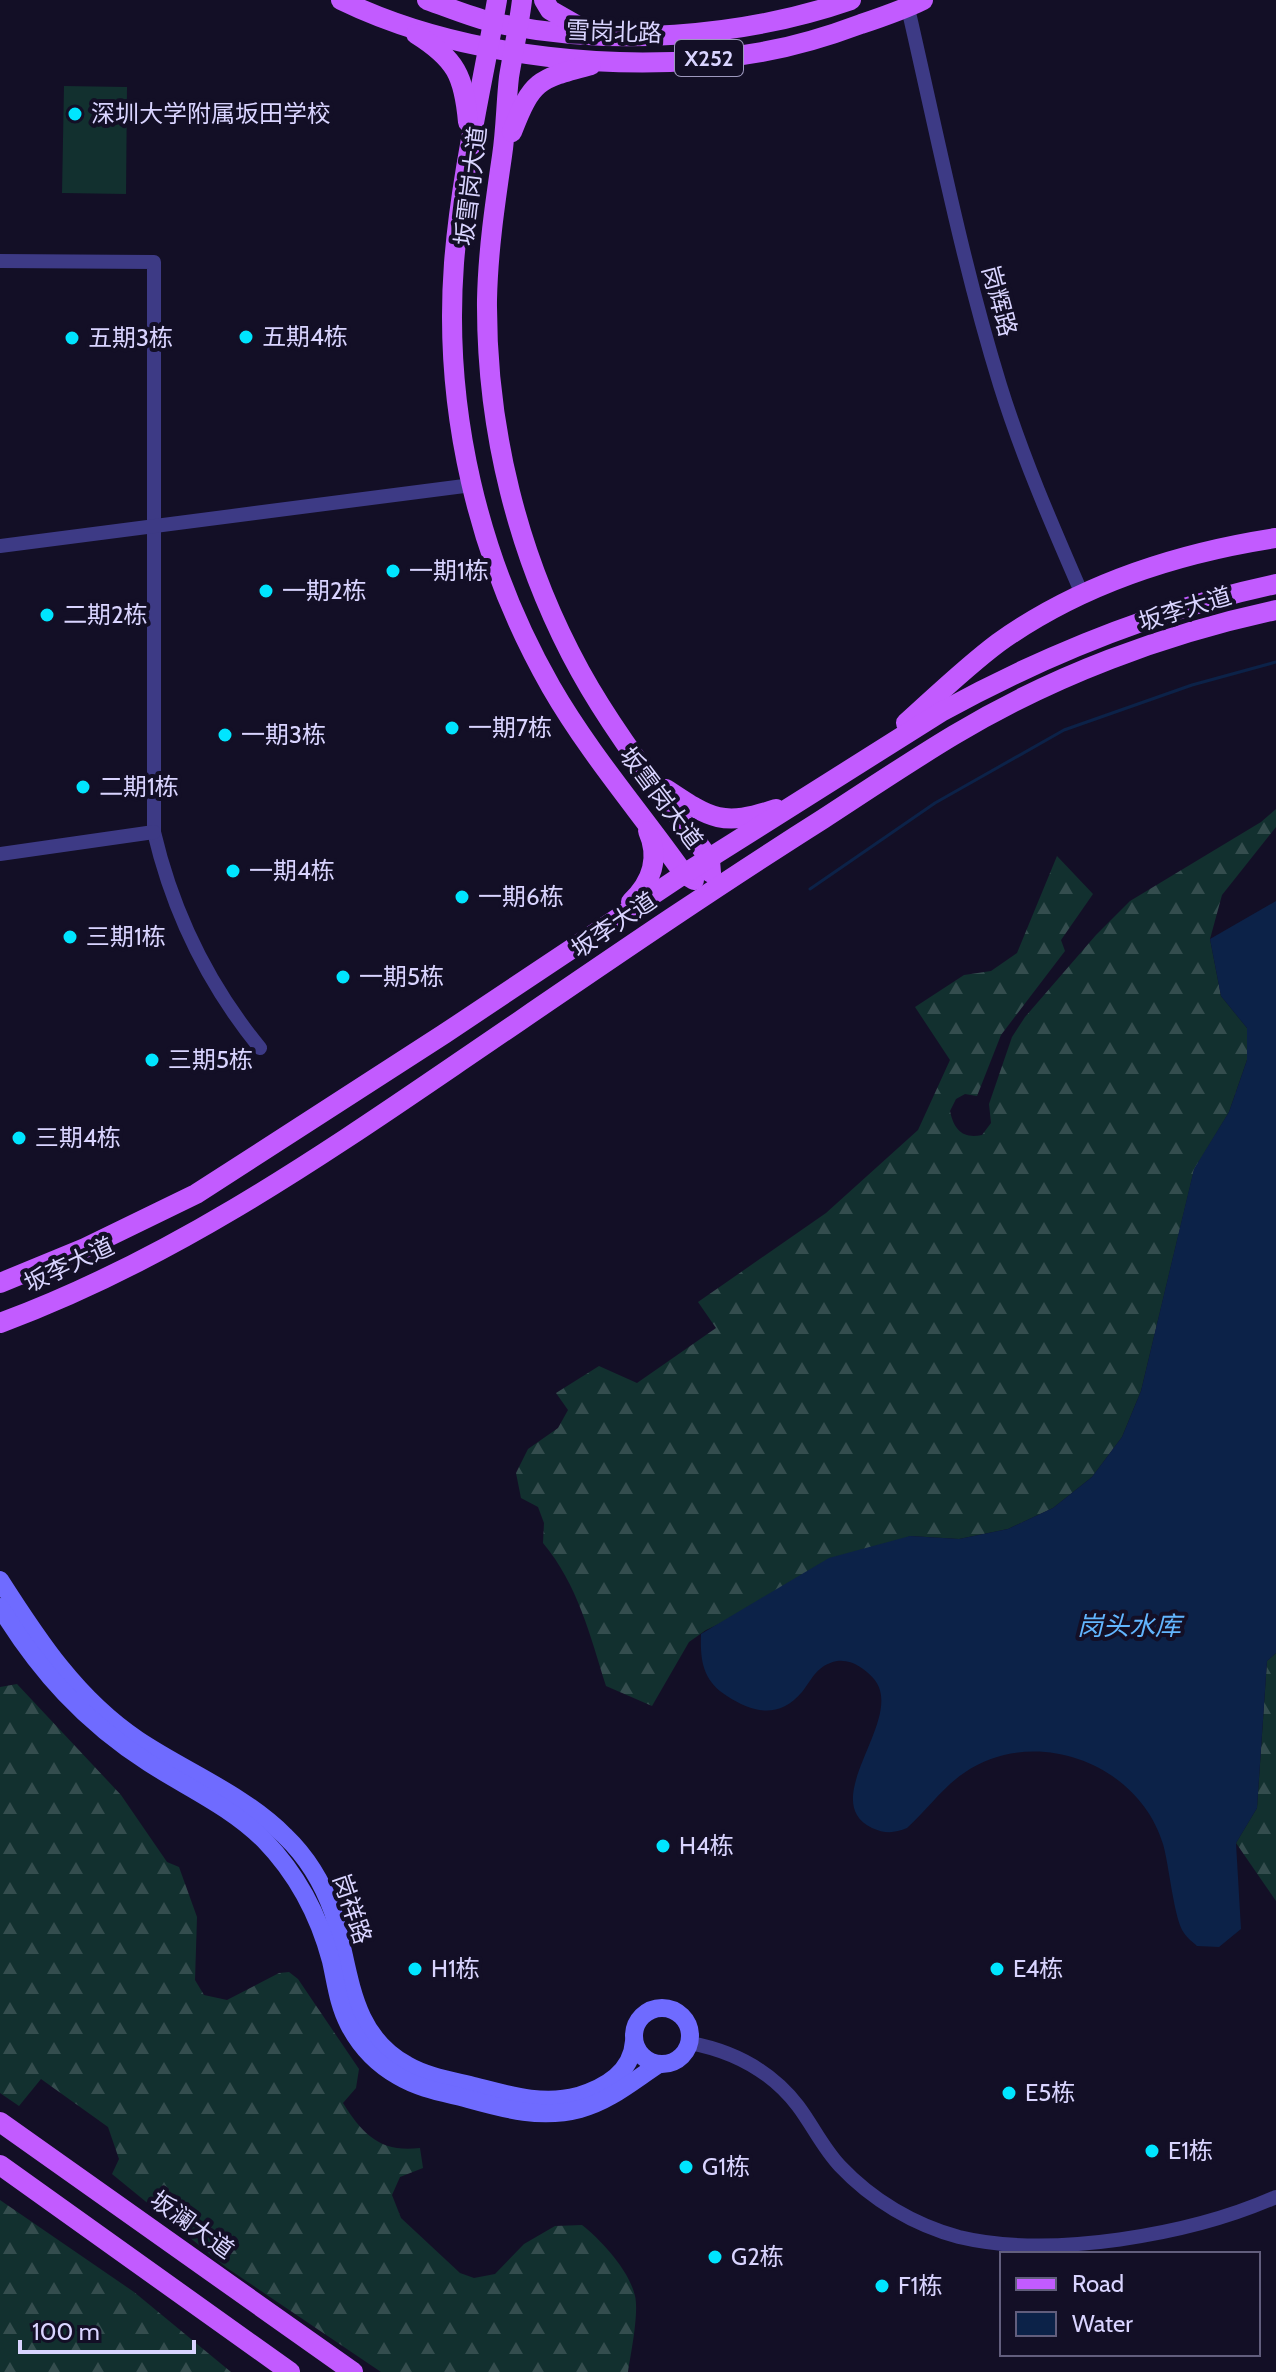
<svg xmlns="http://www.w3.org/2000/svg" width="1276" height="2372" viewBox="0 0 1276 2372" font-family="Cabin,'Noto Sans SC',sans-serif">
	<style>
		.green { fill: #12302f }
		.forest { fill: url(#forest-firs) }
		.water { fill: #0c2248 }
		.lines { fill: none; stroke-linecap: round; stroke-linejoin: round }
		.stream { stroke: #0c2248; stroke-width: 3 }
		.street { stroke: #3d3a85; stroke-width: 14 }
		.secondary { stroke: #6f6bff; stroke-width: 18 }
		.primary { stroke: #c25bff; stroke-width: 20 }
		.poi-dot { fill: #00e5ff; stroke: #130f26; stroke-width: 3 }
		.labels { text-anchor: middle; stroke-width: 8; stroke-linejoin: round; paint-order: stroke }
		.shield { fill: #130f26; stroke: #9e99be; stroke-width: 2 }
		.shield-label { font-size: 22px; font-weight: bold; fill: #d9d4ff }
		.street-label { font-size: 24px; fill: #d9d4ff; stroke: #130f26 }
		.poi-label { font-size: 24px; fill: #d9d4ff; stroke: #130f26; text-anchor: start }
		.water-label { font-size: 26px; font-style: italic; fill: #62b6ff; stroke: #130f26 }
	</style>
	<defs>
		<pattern id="forest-firs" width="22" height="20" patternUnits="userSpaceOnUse" patternTransform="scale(2)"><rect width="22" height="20" fill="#12302f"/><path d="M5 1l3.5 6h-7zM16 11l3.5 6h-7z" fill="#344d4e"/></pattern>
	</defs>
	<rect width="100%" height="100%" fill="#130f26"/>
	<polygon class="green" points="64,86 127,87 126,194 62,193"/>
	<g class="forest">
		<path d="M1276 809V827L1222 895 1210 939 1221 996 1247 1028V1060L1229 1112 1194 1170 1141 1391 1122 1437 1092 1477 1053 1508 1008 1529 959 1539 910 1536 706 1630 689 1642 652 1706 606 1686C590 1635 578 1585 543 1543L544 1523 538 1507 521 1498 516 1473 528 1449 558 1428 568 1410 556 1393 599 1366 637 1383 716 1328 698 1302 826 1213 918 1130 950 1060 915 1007 964 975 991 971 1017 953 1057 856 1093 894 1061 940 1065 951 1001 1035 977 1096 965 1094 956 1099 950 1111C954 1130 963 1139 982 1135L991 1123 989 1104 1012 1037 1025 1017 1096 935 1130 901 1261 822Z"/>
		<polygon points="1276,1653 1276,1901 1236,1843 1257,1808 1267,1661"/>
		<path d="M17 1684 121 1795 167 1862 179 1867 197 1917 195 1980 204 1995 227 2000 279 1973 289 1972 298 1979 359 2069 356 2088 343 2103C363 2135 381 2153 420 2148L423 2168 400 2177 392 2195 401 2218 460 2273 474 2278 495 2274 524 2244 555 2226 582 2225C602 2241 629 2270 635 2296 639 2313 631 2353 628 2372H381L227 2268 112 2174 119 2159 108 2127 41 2079 19 2106 0 2093V1687Z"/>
		<polygon points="0,2200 134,2292 231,2372 0,2372"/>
	</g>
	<path class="water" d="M1276 901V1653L1267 1661 1257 1808 1236 1843 1241 1929 1219 1947 1197 1946C1193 1942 1187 1938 1184 1933 1174 1920 1169 1864 1163 1844 1139 1764 1035 1724 964 1773 943 1787 926 1811 907 1828 895 1833 885 1834 872 1828 815 1800 907 1718 874 1679 865 1669 852 1659 837 1661 817 1665 813 1678 802 1692 779 1719 753 1713 727 1696 703 1681 700 1661 701 1634L829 1558 910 1536 959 1539 1008 1529 1053 1508 1092 1477 1122 1437 1141 1391 1194 1169 1229 1112 1247 1060V1028L1221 996 1210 939Z"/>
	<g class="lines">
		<polyline class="stream" points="810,889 935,803 1064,730 1192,685 1276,662"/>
		<g class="street">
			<path d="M908 8C937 134 962 262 1000 385 1022 456 1052 525 1082 594"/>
			<path d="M0 261 154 262V832C173 913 207 983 260 1048"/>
			<polyline points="0,546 472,485"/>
			<polyline points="0,854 154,832"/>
			<path d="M690 2043C733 2051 771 2071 798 2106 813 2126 823 2148 840 2166 872 2200 914 2225 959 2237 1051 2259 1190 2235 1276 2197"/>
		</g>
		<g class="secondary">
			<path d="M0 1580C39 1641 77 1699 138 1740 186 1772 243 1794 285 1836 307 1857 323 1884 333 1912 351 1969 348 2033 407 2065 426 2076 449 2080 470 2085 506 2094 541 2106 578 2096 606 2087 632 2072 634 2041"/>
			<path d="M0 1607C39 1671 85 1722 149 1763 188 1788 231 1807 264 1840 297 1874 319 1916 331 1961 336 1983 338 2004 349 2025 360 2046 377 2064 398 2076 418 2088 440 2092 461 2097 501 2108 539 2120 580 2109 610 2101 633 2081 659 2064"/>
			<circle cx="662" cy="2036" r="28"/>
		</g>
		<g class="primary">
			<path d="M341 0C460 58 632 76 762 52 796 46 829 36 861 24 882 17 903 10 923 0"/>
			<path d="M427 0C450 8 473 18 496 23 610 47 741 38 851 0"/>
			<path d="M497 0C482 87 461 174 454 263 443 410 478 559 551 687 589 753 640 812 684 874L694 880"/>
			<path d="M522 0C519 26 513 52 509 77 506 103 506 130 502 156 495 204 488 251 487 300 486 429 518 558 580 671 617 738 666 798 710 860L711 873"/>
			<polyline points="544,0 550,10 585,30"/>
			<path d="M416 34C456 59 464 76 468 122"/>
			<path d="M512 132C532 80 538 79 591 65"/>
			<path d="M906 723C936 696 966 667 998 643 1079 585 1178 553 1276 538"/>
			<path d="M666 789C711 819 722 827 776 809"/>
			<path d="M631 902C652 882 660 858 648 831"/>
			<path d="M0 1283 85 1248 196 1194 444 1034 684 874 941 712C1047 654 1158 609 1276 584"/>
			<path d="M0 1323C165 1262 310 1164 455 1065 577 982 698 898 823 819 866 791 909 762 954 735 1052 676 1164 634 1276 610"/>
			<polyline points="0,2122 353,2372"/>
			<polyline points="0,2165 290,2372"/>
		</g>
	</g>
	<g class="poi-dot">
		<circle cx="75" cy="114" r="8"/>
		<circle cx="246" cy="337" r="8"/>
		<circle cx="72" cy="338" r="8"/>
		<circle cx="393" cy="571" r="8"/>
		<circle cx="266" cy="591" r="8"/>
		<circle cx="47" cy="615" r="8"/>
		<circle cx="452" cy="728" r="8"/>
		<circle cx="225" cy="735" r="8"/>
		<circle cx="83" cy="787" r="8"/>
		<circle cx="233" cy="871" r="8"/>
		<circle cx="462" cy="897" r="8"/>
		<circle cx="70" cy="937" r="8"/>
		<circle cx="343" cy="977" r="8"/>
		<circle cx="152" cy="1060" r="8"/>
		<circle cx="19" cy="1138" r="8"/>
		<circle cx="663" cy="1846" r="8"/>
		<circle cx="415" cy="1969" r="8"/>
		<circle cx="997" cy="1969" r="8"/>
		<circle cx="1009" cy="2093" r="8"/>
		<circle cx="1152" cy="2151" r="8"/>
		<circle cx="686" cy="2167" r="8"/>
		<circle cx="715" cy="2257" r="8"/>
		<circle cx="882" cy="2286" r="8"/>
	</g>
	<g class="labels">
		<rect class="shield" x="675" y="40" width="68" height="36" rx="6"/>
		<g class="shield-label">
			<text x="709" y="66">X252</text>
		</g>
		<g class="street-label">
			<text transform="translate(614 32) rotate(2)" y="8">雪岗北路</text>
			<text transform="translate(471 186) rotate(-83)" y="8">坂雪岗大道</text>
			<text transform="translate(999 301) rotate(75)" y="8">岗辉路</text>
			<text transform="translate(1185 609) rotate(-17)" y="8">坂李大道</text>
			<text transform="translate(661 798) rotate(53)" y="8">坂雪岗大道</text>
			<text transform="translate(614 925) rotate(-34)" y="8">坂李大道</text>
			<text transform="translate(69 1265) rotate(-25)" y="8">坂李大道</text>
			<text transform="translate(352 1909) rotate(71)" y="8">岗祥路</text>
			<text transform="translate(192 2225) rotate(36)" y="8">坂澜大道</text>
		</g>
		<g class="poi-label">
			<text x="91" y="122">深圳大学附属坂田学校</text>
			<text x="262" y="345">五期4栋</text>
			<text x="88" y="346">五期3栋</text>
			<text x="409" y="579">一期1栋</text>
			<text x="282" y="599">一期2栋</text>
			<text x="63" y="623">二期2栋</text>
			<text x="468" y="736">一期7栋</text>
			<text x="241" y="743">一期3栋</text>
			<text x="99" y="795">二期1栋</text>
			<text x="249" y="879">一期4栋</text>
			<text x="478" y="905">一期6栋</text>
			<text x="86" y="945">三期1栋</text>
			<text x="359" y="985">一期5栋</text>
			<text x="168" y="1068">三期5栋</text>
			<text x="35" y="1146">三期4栋</text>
			<text x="679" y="1854">H4栋</text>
			<text x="431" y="1977">H1栋</text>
			<text x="1013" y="1977">E4栋</text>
			<text x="1025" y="2101">E5栋</text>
			<text x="1168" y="2159">E1栋</text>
			<text x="702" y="2175">G1栋</text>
			<text x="731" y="2265">G2栋</text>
			<text x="898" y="2294">F1栋</text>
		</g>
		<g class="water-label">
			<text x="1129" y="1635">岗头水库</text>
		</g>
	</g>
	<rect x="1000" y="2252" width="260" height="104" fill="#130f26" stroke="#625e7d" stroke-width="2"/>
	<rect x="1016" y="2278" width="40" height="12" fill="#c25bff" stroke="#625e7d" stroke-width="2"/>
	<text x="1072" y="2292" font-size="24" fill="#d9d4ff">Road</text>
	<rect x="1016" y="2312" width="40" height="24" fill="#0c2248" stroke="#625e7d" stroke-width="2"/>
	<text x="1072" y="2332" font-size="24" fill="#d9d4ff">Water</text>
	<path d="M20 2340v12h174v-12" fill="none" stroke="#d9d4ff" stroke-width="4"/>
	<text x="32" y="2340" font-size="24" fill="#d9d4ff" stroke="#130f26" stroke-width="6" paint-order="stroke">100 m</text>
</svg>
